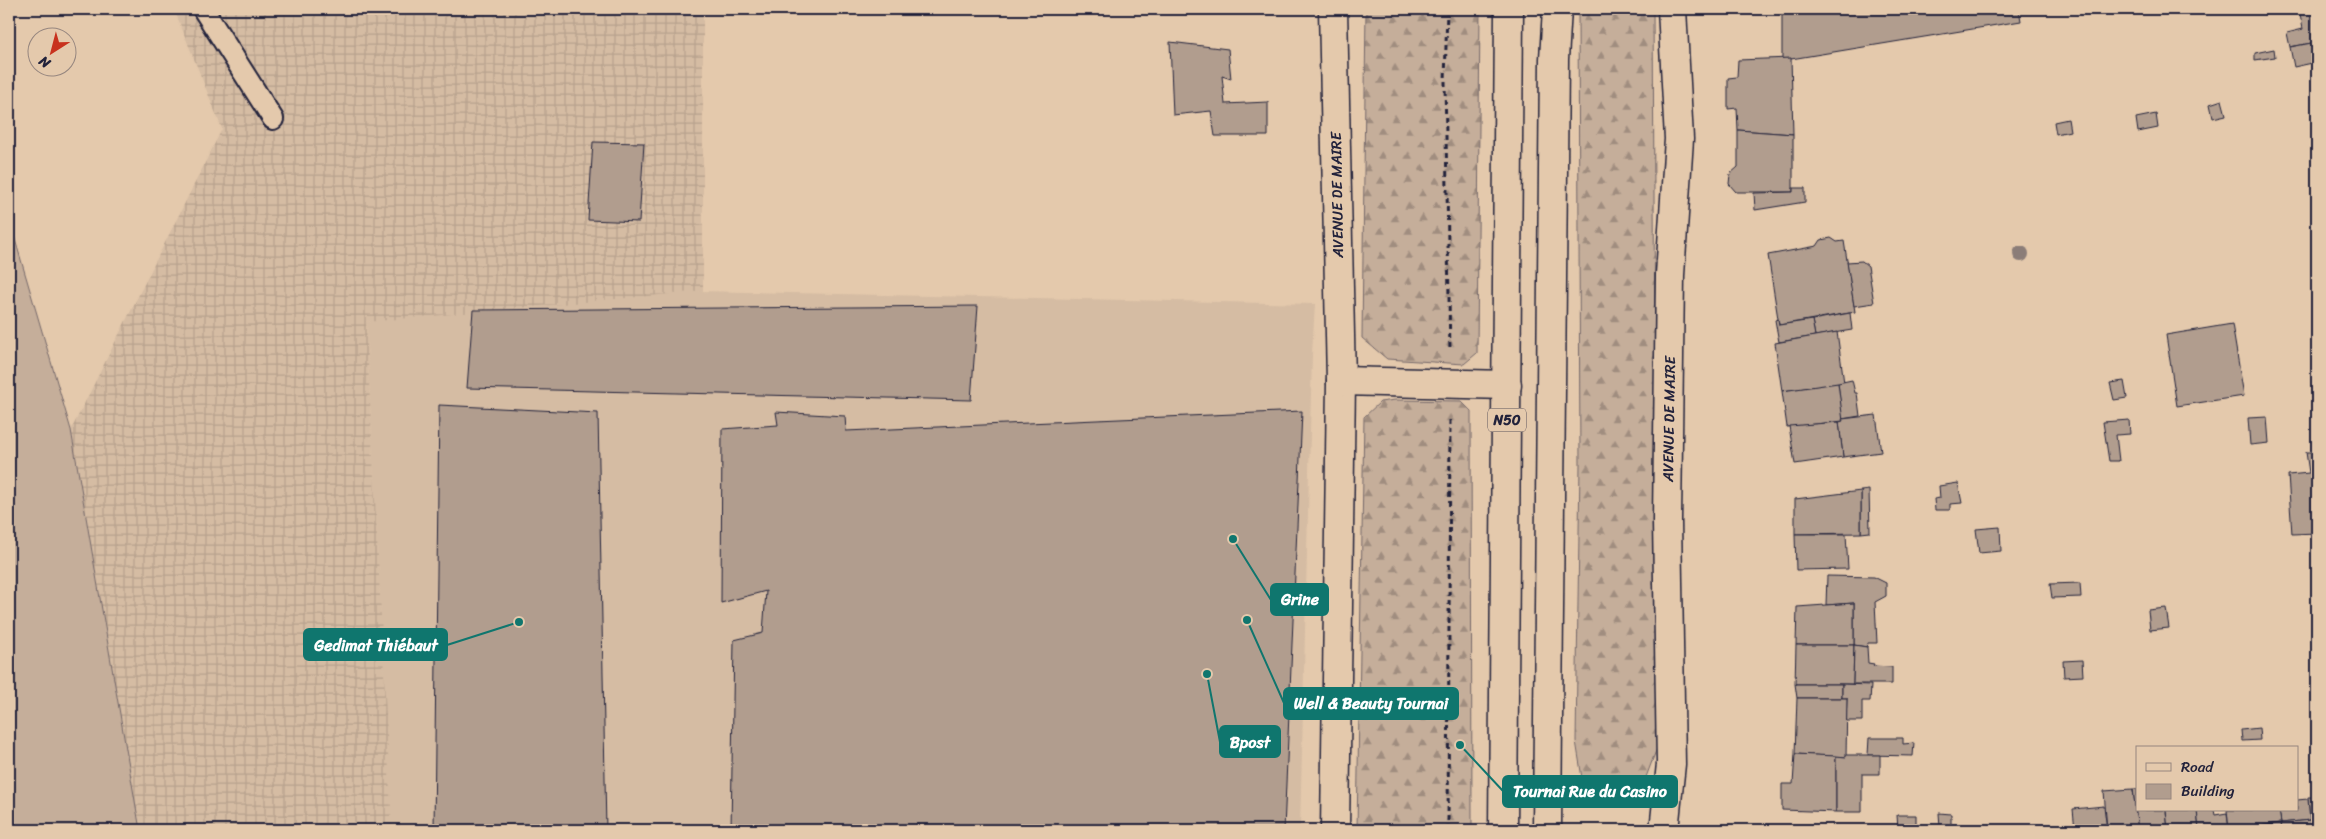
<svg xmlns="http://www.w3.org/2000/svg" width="2326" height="839" viewBox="0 0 2326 839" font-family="Sriracha,sans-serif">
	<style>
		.built { fill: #d5bca3 }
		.industrial { fill: url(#industrial-grid) }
		.grass { fill: #c5ae9a; stroke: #74686a }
		.forest { fill: url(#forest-firs); stroke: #74686a }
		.building { fill: #b19d8e; stroke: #22223b }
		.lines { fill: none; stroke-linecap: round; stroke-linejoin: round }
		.lane-casing { stroke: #22223b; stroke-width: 24 }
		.street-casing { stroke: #22223b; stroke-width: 31 }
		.primary-casing { stroke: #22223b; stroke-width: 31 }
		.path { stroke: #22223b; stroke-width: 3; stroke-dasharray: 5 4; stroke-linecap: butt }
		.lane { stroke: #e4c9ac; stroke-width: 20 }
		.street { stroke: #e4c9ac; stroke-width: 28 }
		.primary { stroke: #e4c9ac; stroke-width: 28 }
		.tree { fill: #8b7d78 }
		.labels { text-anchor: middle; stroke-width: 5; stroke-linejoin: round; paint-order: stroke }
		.shield { fill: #e4c9ac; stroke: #5c545d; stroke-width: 1 }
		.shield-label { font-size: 14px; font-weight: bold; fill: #22223b }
		.street-label { font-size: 15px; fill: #22223b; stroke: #e4c9ac }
		.leader { fill: none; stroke: #0f766e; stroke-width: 2 }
		.callout-dot { fill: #0f766e; stroke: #e4c9ac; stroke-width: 2 }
		.callout { fill: #0f766e; stroke: #0f766e; stroke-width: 2 }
		.callout-label { font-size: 16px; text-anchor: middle; font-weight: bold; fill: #fff }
	</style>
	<defs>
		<pattern id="industrial-grid" width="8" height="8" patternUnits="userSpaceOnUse" patternTransform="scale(1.25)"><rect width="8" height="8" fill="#d5bca3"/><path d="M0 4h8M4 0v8" fill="none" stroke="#b7a18d"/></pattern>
		<pattern id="forest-firs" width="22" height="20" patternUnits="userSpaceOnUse" patternTransform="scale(1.25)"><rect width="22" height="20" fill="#c5ae9a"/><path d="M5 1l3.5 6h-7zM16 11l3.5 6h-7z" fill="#a08d7f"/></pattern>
	</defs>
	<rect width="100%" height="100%" fill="#e4c9ac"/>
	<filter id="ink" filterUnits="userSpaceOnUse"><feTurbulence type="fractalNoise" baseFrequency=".02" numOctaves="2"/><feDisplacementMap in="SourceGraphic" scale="10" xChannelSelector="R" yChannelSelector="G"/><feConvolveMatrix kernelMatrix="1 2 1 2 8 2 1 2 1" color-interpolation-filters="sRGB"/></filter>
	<g filter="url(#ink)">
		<polygon class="built" points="507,287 1315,304 1312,354 1300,830 391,830 366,322"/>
		<polygon class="industrial" points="174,9 703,9 703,291 366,322 392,830 139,830 71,430 222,129"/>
		<polygon class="grass" points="9,219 71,430 140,830 9,830"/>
		<g class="forest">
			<polygon points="1366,9 1480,9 1477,353 1464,364 1387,359 1362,338"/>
			<polygon points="1578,9 1653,9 1657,748 1643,785 1583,784 1576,741 1580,465"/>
			<polygon points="1395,400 1461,401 1471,411 1472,830 1357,830 1364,417 1380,402"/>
		</g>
		<g class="building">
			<polygon points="1782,9 2019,9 2021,21 1791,59 1782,59"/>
			<polygon points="2299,9 2317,9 2317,42 2290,47 2287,33 2303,29"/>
			<polygon points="1170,42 1228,49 1231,79 1222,76 1225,104 1268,102 1268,136 1215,136 1211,111 1173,115"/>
			<polygon points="2317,42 2317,62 2294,67 2290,47"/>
			<polygon points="2274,49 2275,57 2255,60 2255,53"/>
			<polygon points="1791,58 1793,134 1738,130 1737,108 1728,109 1728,78 1737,77 1738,60"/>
			<polygon points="2222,100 2226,115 2213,118 2210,104"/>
			<polygon points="2156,114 2158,128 2138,132 2136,118"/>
			<polygon points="2068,119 2070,131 2056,134 2054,122"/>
			<polygon points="1738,130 1793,134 1793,192 1736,192 1729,184 1730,174 1738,167"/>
			<polygon points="593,142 644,143 639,222 588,220"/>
			<polygon points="1793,188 1805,188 1805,202 1755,210 1754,193 1793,192"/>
			<polygon points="1831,238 1837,242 1844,241 1855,312 1779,325 1768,255 1817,246 1821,240"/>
			<polygon points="1862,261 1868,266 1874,303 1854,306 1847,262"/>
			<polygon points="978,306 971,400 467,388 473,310"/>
			<polygon points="1850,313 1852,330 1815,336 1812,320"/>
			<polygon points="1778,319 1779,325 1812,320 1815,336 1779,342 1775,320"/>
			<polygon points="2232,324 2244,396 2177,406 2166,335"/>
			<polygon points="1837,332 1844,383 1782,391 1775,343"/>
			<polygon points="1852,380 1855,393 1857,393 1860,416 1842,419 1838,383"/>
			<polygon points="2124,381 2127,398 2114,400 2110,383"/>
			<polygon points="1838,383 1843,421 1787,427 1782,391"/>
			<polygon points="439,405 598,413 606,830 434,830"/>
			<polygon points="1302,411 1284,830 731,830 734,640 763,633 766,591 721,603 722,429 778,425 776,412 845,416 846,431"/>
			<polygon points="1876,415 1881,452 1843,457 1839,422 1843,421 1842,419"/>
			<polygon points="2267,417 2269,443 2250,445 2248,418"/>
			<polygon points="2129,420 2130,434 2116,435 2119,461 2109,461 2103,422"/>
			<polygon points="1839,422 1843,457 1795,464 1789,426"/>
			<polygon points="2306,452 2317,452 2317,533 2292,534 2288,475 2309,473"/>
			<polygon points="1958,483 1962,503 1950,504 1950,510 1935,510 1934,499 1940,498 1939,486"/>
			<polygon points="1869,490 1870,532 1861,533 1861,491"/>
			<polygon points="1861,491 1861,533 1795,534 1795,499"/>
			<polygon points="2000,527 2001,551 1979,553 1976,529"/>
			<polygon points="2312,533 2317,533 2317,561 2314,561"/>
			<polygon points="1795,534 1846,534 1848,569 1796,570"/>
			<polygon points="1827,576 1874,577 1886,583 1886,596 1875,602 1877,643 1868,643 1867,647 1854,645 1854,603 1826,605"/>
			<polygon points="2080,583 2081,597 2052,598 2050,584"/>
			<polygon points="1854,603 1854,645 1796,645 1797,607"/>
			<polygon points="2166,608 2169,628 2150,630 2148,610"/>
			<polygon points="1796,645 1854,645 1853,684 1795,684"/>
			<polygon points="1854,645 1867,647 1868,663 1874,664 1873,666 1892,667 1892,684 1853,684"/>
			<polygon points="2082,660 2083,676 2064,677 2063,661"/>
			<polygon points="1795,684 1842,684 1842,698 1797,698"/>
			<polygon points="1842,684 1871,685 1870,701 1862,701 1862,721 1846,721 1847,698 1842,698"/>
			<polygon points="1797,698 1847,698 1846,757 1795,754"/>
			<polygon points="2259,728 2260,740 2242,741 2241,730"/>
			<polygon points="1869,738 1903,738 1903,744 1914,743 1913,756 1868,755"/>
			<polygon points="1795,754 1836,756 1836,812 1782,810 1782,784 1793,784"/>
			<polygon points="1846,755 1880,755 1880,774 1862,774 1862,812 1836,812 1836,756 1846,757"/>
			<polygon points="2133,789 2138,830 2107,830 2104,791"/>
			<polygon points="2133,789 2137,789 2137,810 2166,810 2168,830 2138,830"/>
			<polygon points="2308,797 2317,797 2317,819 2310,820"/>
			<polygon points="2308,799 2310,820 2281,823 2279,810 2297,810 2297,800"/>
			<polygon points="2104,806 2107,830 2075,830 2073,809"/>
			<polygon points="2166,810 2197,810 2199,830 2168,830"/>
			<polygon points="2197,810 2214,810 2215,815 2227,813 2229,830 2199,830"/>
			<polygon points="2227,810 2279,810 2281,823 2229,830"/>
			<polygon points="1939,813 1951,814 1951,827 1940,827"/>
			<polygon points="1897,815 1916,815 1916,830 1898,830"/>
			<polygon points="2317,819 2317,830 2312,830 2310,820"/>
			<polygon points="2310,820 2312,830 2282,830 2281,823"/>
			<polygon points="2281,823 2282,830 2258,830 2258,826"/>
			<polygon points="2258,826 2258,830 2229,830"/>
		</g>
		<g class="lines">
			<defs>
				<polyline id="lane" points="203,9 273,119"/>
				<g id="street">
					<polyline points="1333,9 1341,381 1335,830"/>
					<polyline points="1341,381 1507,385"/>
					<polyline points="1664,830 1671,764 1667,521 1670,275 1679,139 1672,9"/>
				</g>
				<g id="primary">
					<polyline points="1503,830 1509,9"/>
					<polyline points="1547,830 1554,59 1557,9"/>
				</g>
			</defs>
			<use href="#lane" class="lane-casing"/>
			<use href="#street" class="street-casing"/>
			<use href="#primary" class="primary-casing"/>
			<g class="path">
				<polyline points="1447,9 1445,82 1450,351"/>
				<polyline points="1585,791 1635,792"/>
				<polyline points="1448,830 1450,417"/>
			</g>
			<use href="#lane" class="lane"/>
			<use href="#street" class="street"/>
			<use href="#primary" class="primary"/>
		</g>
		<circle class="tree" cx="2021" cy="254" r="8"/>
	</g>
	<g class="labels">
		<rect class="shield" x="1488" y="408.5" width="38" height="23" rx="4"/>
		<g class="shield-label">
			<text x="1507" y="425">N50</text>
		</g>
		<g class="street-label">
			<text transform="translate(1337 195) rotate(-91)" y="5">AVENUE DE MAIRE</text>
			<text transform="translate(1669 419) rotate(-89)" y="5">AVENUE DE MAIRE</text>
		</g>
	</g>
	<path class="leader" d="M1233 539L1271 600M519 622L447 645M1247 620L1284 703M1207 674L1220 742M1460 745L1503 791"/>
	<g class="callout-dot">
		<circle cx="1233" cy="539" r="5"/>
		<circle cx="519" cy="622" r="5"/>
		<circle cx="1247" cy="620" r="5"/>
		<circle cx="1207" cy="674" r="5"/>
		<circle cx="1460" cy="745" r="5"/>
	</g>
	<g class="callout">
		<rect x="1271" y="584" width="57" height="31" rx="5"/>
		<rect x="304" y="629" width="143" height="31" rx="5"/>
		<rect x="1284" y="688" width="174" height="31" rx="5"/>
		<rect x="1220" y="726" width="60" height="31" rx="5"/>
		<rect x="1503" y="776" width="174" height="31" rx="5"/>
	</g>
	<g class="callout-label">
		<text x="1300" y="605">Grine</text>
		<text x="376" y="651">Gedimat Thiébaut</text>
		<text x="1371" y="709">Well &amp; Beauty Tournai</text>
		<text x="1250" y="748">Bpost</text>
		<text x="1590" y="797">Tournai Rue du Casino</text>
	</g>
	<rect width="2326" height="839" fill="none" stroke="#e4c9ac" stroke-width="30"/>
	<rect x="15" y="15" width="2296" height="809" fill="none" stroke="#22223b" stroke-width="2" filter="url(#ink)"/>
	<rect x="2136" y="746" width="162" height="65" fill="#e4c9ac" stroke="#96867f"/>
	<rect x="2146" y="763" width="25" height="8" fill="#e4c9ac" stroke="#96867f"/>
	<text x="2181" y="772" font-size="15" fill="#22223b">Road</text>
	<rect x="2146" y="784" width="25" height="15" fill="#b19d8e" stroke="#96867f"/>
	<text x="2181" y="796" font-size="15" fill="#22223b">Building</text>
	<g transform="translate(52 52) rotate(216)"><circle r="24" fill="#e4c9ac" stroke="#96867f"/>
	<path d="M0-4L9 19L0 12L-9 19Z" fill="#c8321e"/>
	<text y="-8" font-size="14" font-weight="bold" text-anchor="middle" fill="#22223b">N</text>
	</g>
</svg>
